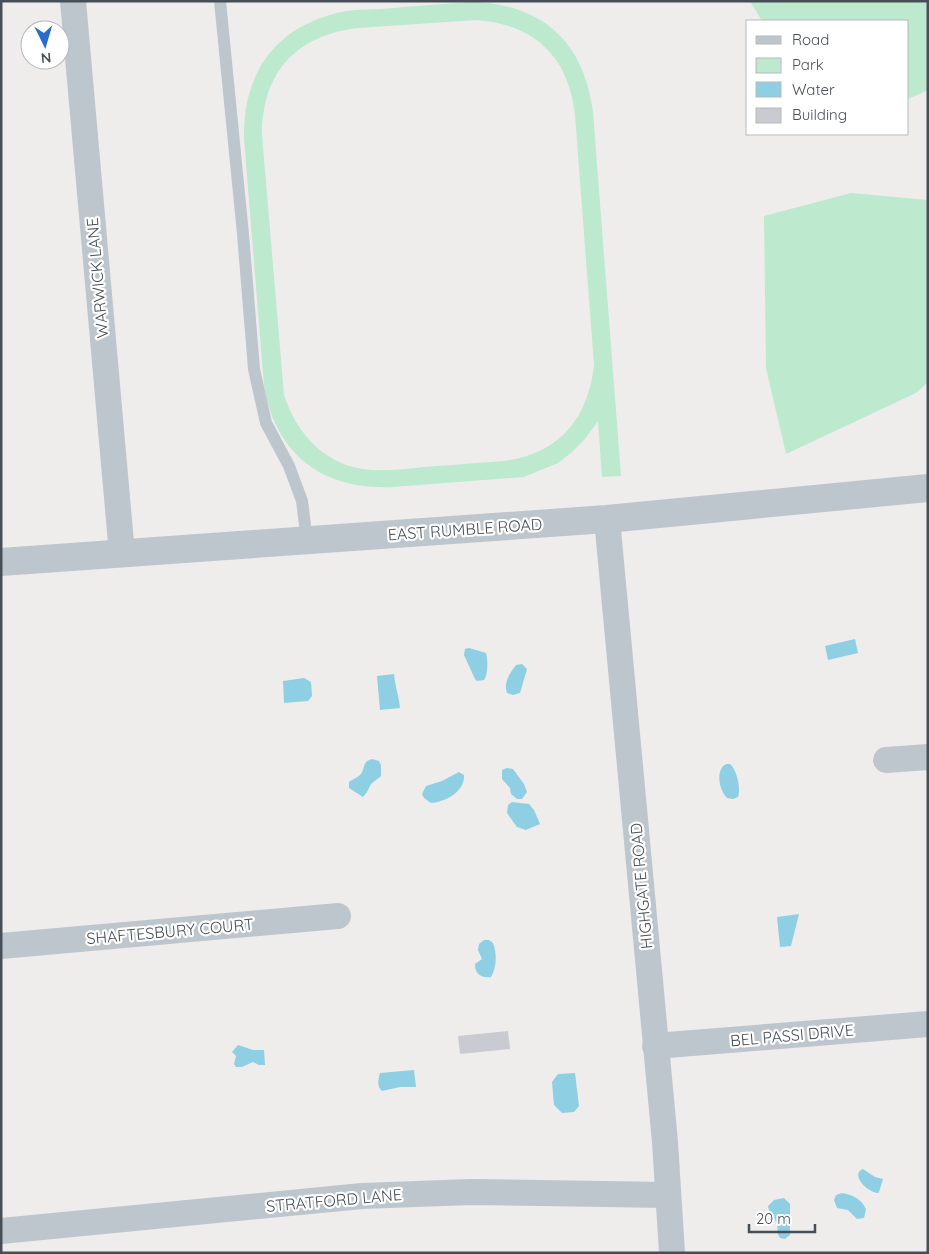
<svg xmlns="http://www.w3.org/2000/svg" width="929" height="1254" viewBox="0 0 929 1254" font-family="Quicksand,sans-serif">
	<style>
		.green { fill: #bde9cf; fill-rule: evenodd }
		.water { fill: #8ecfe3 }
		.building { fill: #cacbd0 }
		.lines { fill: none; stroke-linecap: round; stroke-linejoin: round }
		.service { stroke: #bec6cd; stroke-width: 12 }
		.minor { stroke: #bec6cd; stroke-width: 26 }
		.tertiary { stroke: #bec6cd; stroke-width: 28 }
		.labels { text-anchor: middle; stroke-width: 4.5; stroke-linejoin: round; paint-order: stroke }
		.street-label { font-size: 16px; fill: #464f57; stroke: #fff }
	</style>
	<rect width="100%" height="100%" fill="#efecec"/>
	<g class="green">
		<polygon points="750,1 928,1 928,90 908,99 908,21 762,21"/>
		<path d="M472 2C543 4 584 42 593 112L621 476 602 477 598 421 585 439 572 452 558 463 524 477 392 487C323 490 276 455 264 386L244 139C243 77 271 31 333 14 348 9 366 10 382 9 412 6 442 4 472 2ZM476 20C534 24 569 57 575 115L594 365C588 419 559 454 504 461 477 463 451 465 424 467 407 469 388 471 371 470 327 467 297 435 284 395L262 135C262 73 296 35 358 28Z"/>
		<polygon points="851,193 928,200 928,382 916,393 786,454 766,368 764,216"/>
	</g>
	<g class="water">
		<polygon points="855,639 858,653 828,660 825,646"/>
		<path d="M469 648 486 653C488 659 488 675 484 680L477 681 475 679 464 655 465 649Z"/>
		<path d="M522 664 527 669 520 693 513 695 507 693C503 683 510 673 516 665Z"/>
		<path d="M394 674C395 686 399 696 400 708L380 710 377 676Z"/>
		<polygon points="304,678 311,682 312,696 308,701 284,703 283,681"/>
		<path d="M372 759 379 761 381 765V776L371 784 367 792 363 797 349 788V782C353 779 357 778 360 775 366 769 361 762 372 759Z"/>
		<path d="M726 764H730C737 770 741 789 738 797L733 799 727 798C719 790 715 770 726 764Z"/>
		<polygon points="507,768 513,769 524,784 527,792 522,799 517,799 511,794 510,788 502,779 502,770"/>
		<path d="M459 772 464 775C465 792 445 802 431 803L424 798 422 794 426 786 442 781Z"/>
		<polygon points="512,802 529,804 534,810 540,824 526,830 517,827 507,813 508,805"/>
		<polygon points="799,914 791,946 780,947 777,917"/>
		<path d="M484 940H489L493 943C497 953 497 967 491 977 482 978 475 975 475 964L482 959 478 950 479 944Z"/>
		<polygon points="238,1045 253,1050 264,1050 265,1065 259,1065 253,1062 242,1067 236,1067 234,1064 236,1056 232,1052"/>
		<path d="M414 1070 416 1087H400L382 1091C377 1087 378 1080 380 1073Z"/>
		<polygon points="575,1073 579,1106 574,1112 562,1113 554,1105 552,1082 558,1074"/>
		<path d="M863 1169 875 1177 883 1179 879 1192 878 1193C869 1193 849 1175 863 1169Z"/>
		<path d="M842 1193C852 1195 861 1198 866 1209L864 1218 857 1219 848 1210 837 1208 834 1200 836 1195Z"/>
		<path d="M784 1198 790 1204V1235L785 1239 780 1238C776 1233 779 1228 776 1222 774 1216 769 1213 768 1206L774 1200Z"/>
	</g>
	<polygon class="building" points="508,1031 510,1049 460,1054 458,1036"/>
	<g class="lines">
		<polyline class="service" points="220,1 243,234 254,369 266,423 289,466 302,501 307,541"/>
		<g class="minor">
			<polyline points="73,1 122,554"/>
			<polyline points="607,519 665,1142 672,1253"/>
			<polyline points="886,760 928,757"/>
			<polyline points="1,946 338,916"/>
			<polyline points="655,1046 928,1024"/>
			<polyline points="1,1231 362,1196 471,1192 668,1195"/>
		</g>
		<polyline class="tertiary" points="1,562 607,519 928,488"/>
	</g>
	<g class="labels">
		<g class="street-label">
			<text transform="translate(97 278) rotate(-95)" y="6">WARWICK LANE</text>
			<text transform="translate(465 529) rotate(-4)" y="6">EAST RUMBLE ROAD</text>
			<text transform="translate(641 886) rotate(-95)" y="6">HIGHGATE ROAD</text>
			<text transform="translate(170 931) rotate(-5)" y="6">SHAFTESBURY COURT</text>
			<text transform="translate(792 1035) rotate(-5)" y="6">BEL PASSI DRIVE</text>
			<text transform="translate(334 1200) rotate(-5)" y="6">STRATFORD LANE</text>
		</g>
	</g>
	<rect width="929" height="1254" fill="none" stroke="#464f57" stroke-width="5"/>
	<rect x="746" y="20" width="162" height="115" fill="#ffffff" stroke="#b5b9bc"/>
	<rect x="756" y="36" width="25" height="8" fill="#bec6cd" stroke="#b5b9bc"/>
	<text x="792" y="45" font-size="15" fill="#464f57">Road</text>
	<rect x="756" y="58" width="25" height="15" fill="#bde9cf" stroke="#b5b9bc"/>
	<text x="792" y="70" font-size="15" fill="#464f57">Park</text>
	<rect x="756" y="82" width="25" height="15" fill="#8ecfe3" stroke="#b5b9bc"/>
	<text x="792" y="95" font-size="15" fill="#464f57">Water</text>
	<rect x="756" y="108" width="25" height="15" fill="#cacbd0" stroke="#b5b9bc"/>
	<text x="792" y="120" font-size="15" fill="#464f57">Building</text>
	<g transform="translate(45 45) rotate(175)"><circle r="24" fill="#ffffff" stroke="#b5b9bc"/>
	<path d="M0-4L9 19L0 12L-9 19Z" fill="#296dcc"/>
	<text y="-8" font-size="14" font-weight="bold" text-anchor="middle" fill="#464f57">N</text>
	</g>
	<path d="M749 1224v8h66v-8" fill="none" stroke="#464f57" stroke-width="2.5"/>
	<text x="756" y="1224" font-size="15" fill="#464f57" stroke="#ffffff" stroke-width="4" paint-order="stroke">20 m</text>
</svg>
